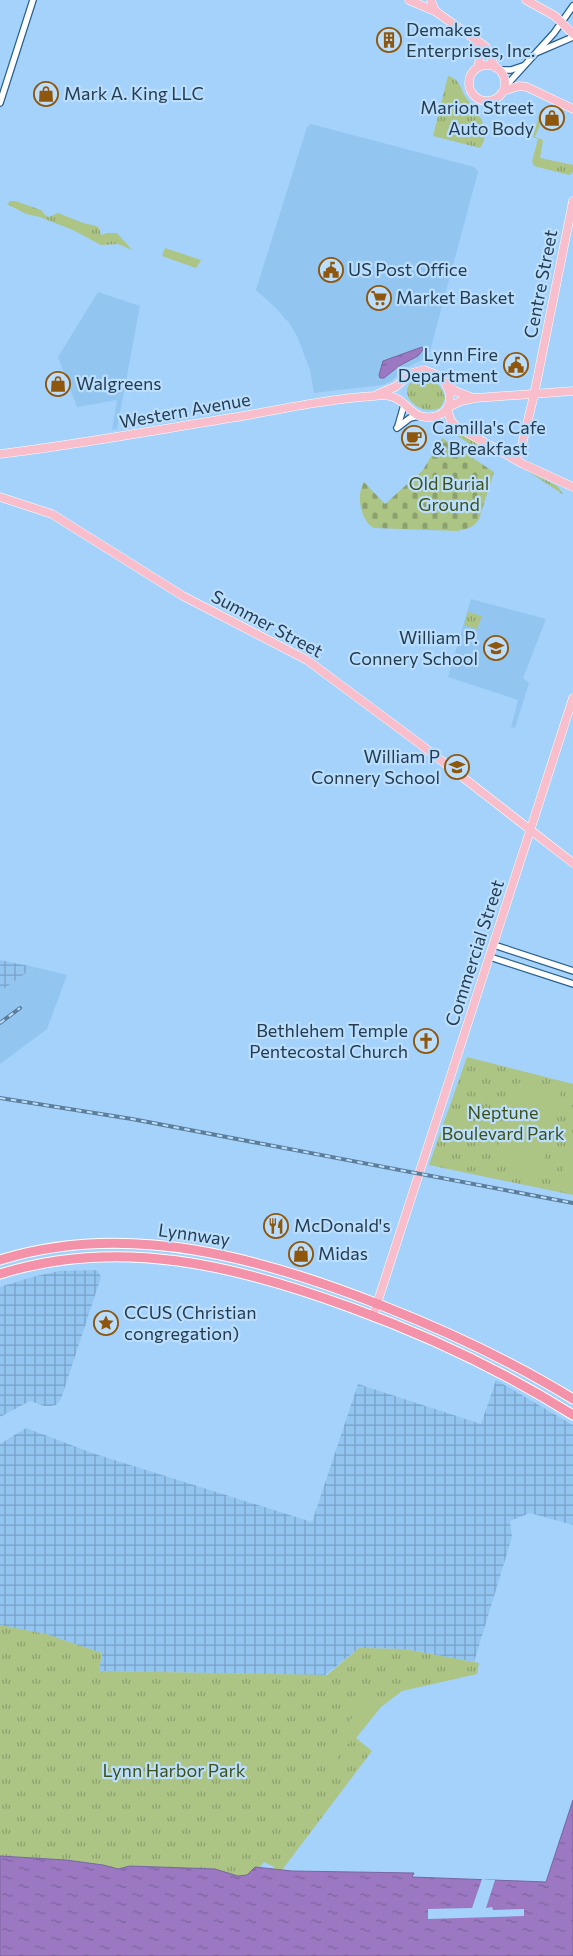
<svg xmlns="http://www.w3.org/2000/svg" width="573" height="1956" viewBox="0 0 573 1956" font-family="Commissioner,sans-serif">
	<style>
		.built { fill: #93c5f1 }
		.industrial { fill: url(#industrial-grid) }
		.grass { fill: url(#grass-tufts) }
		.cemetery { fill: url(#cemetery-stones) }
		.garden { fill: #acc484 }
		.water { fill: url(#water-ripples); stroke: #77669f }
		.pier { fill: #a4d2fb }
		.lines { fill: none; stroke-linecap: round; stroke-linejoin: round }
		.minor-casing { stroke: #29618e; stroke-width: 8 }
		.major-casing { stroke: #fff; stroke-width: 9 }
		.highway-casing { stroke: #fff; stroke-width: 11 }
		.minor { stroke: #fff; stroke-width: 5.5 }
		.major { stroke: #f8becb; stroke-width: 8 }
		.highway { stroke: #f392a8; stroke-width: 9 }
		.rail-casing { stroke: #5c7e9b; stroke-width: 4 }
		.rail { stroke: #bbdefd; stroke-width: 2; stroke-dasharray: 5.5; stroke-linecap: butt }
		.labels { text-anchor: middle; stroke-width: 4.5; stroke-linejoin: round; paint-order: stroke }
		.poi-label { font-size: 18px; fill: #243c50; stroke: #bbdefd; text-anchor: start }
		.street-label { font-size: 18px; fill: #243c50; stroke: #bbdefd }
		.park-label { font-size: 18px; fill: #3d5016; stroke: #bbdefd }
	</style>
	<defs>
		<pattern id="industrial-grid" width="8" height="8" patternUnits="userSpaceOnUse" patternTransform="scale(1.25)"><rect width="8" height="8" fill="#93c5f1"/><path d="M0 4h8M4 0v8" fill="none" stroke="#78a1c6"/></pattern>
		<pattern id="grass-tufts" width="24" height="20" patternUnits="userSpaceOnUse" patternTransform="scale(1.25)"><rect width="24" height="20" fill="#acc484"/><path d="M3 7l-1-3M5 7V3M7 7l1-3M15 17l-1-3M17 17v-4M19 17l1-3" fill="none" stroke="#8ca06e"/></pattern>
		<pattern id="cemetery-stones" width="16" height="16" patternUnits="userSpaceOnUse" patternTransform="scale(1.25)"><rect width="16" height="16" fill="#acc484"/><path d="M2 7V4a2 2 0 0 1 4 0v3zM10 15v-3a2 2 0 0 1 4 0v3z" fill="#8ca06e"/></pattern>
		<pattern id="water-ripples" width="26" height="14" patternUnits="userSpaceOnUse" patternTransform="scale(1.25)"><rect width="26" height="14" fill="#9b78c1"/><path d="M2 4q2-2 4 0t4 0M15 11q2-2 4 0t4 0" fill="none" stroke="#7e649f"/></pattern>
	</defs>
	<rect width="100%" height="100%" fill="#a4d2fb"/>
	<g class="built">
		<polygon points="311,124 474,167 478,172 430,351 424,359 410,366 390,382 382,385 314,393 310,370 297,336 288,321 286,320 277,309 256,290 307,127"/>
		<polygon points="98,292 140,306 117,429 112,430 117,400 77,407 58,357"/>
		<polygon points="471,599 546,619 523,678 529,683 515,728 511,727 518,700 448,677"/>
		<polygon points="34,967 67,975 47,1029 0,1064 0,992"/>
	</g>
	<g class="industrial">
		<polygon points="0,960 34,967 0,992"/>
		<polygon points="94,1270 98,1271 101,1277 61,1399 56,1405 51,1406 44,1406 30,1401 0,1417 0,1287 32,1277 59,1271"/>
		<polygon points="496,1380 573,1425 573,1525 530,1513 510,1521 512,1537 474,1662 404,1649 359,1648 325,1675 99,1671 102,1653 46,1634 0,1625 0,1444 26,1428 95,1454 312,1522 358,1384 481,1424"/>
	</g>
	<g class="grass">
		<path d="M448 76C462 80 460 90 467 99 478 112 493 131 480 148L433 136Z"/>
		<polygon points="539,115 542,120 535,137 543,140 540,158 573,165 573,172 569,175 534,166 532,161 538,139 533,137"/>
		<polygon points="10,201 15,201 41,210 45,215 49,217 58,213 83,223 96,226 99,228 101,235 108,233 117,233 132,250 118,244 101,245 73,230 40,217 26,214 7,204"/>
		<path d="M420 377C433 377 443 386 445 399L440 408C414 418 392 386 420 377Z"/>
		<polygon points="448,422 491,450 492,454 487,455 459,437 447,424"/>
		<polygon points="526,470 557,486 564,495"/>
		<polygon points="468,612 482,616 477,629 464,625"/>
		<polygon points="467,1057 573,1084 573,1195 429,1165"/>
		<polygon points="0,1625 46,1634 102,1653 99,1671 327,1675 359,1648 404,1649 479,1663 477,1674 402,1691 381,1707 356,1738 372,1751 282,1870 273,1869 274,1867 264,1862 259,1868 255,1868 247,1875 238,1876 215,1869 130,1866 118,1869 103,1865 66,1860 0,1856"/>
	</g>
	<path class="cemetery" d="M442 438 494 472 479 519C474 528 466 529 457 531L374 528C360 521 356 494 364 482L385 504 423 470Z"/>
	<g class="garden">
		<polygon points="165,248 201,260 196,268 162,256"/>
		<polygon points="520,1081 561,1091 541,1175 492,1163"/>
		<polygon points="571,1137 573,1138 573,1183 561,1180"/>
		<polygon points="369,1696 378,1702 357,1731 347,1724"/>
		<polygon points="340,1729 352,1738 329,1770 316,1759"/>
	</g>
	<g class="water">
		<polygon points="422,347 423,350 418,356 399,366 384,378 380,378 379,375 383,361"/>
		<polygon points="573,1800 573,1956 0,1956 0,1856 66,1860 103,1865 118,1869 130,1866 215,1869 238,1876 247,1875 255,1867 292,1871 414,1873 412,1877 546,1882"/>
	</g>
	<polygon class="pier" points="482,1879 495,1880 486,1908 492,1907 493,1910 524,1909 524,1916 428,1919 428,1909 472,1908"/>
	<g class="lines">
		<defs>
			<g id="minor">
				<polyline points="538,52 573,37"/>
				<polyline points="499,70 511,70 523,66"/>
				<polyline points="504,88 554,33 573,6"/>
				<polyline points="0,103 33,0"/>
				<polyline points="398,426 404,405"/>
				<polyline points="397,428 410,418 419,416"/>
				<polyline points="494,945 573,971"/>
				<polyline points="490,957 573,984"/>
			</g>
			<g id="major">
				<polyline points="409,0 437,12"/>
				<polyline points="431,0 435,11 486,47 495,67"/>
				<polyline points="526,0 555,16 573,34"/>
				<polyline points="477,42 481,52 478,67"/>
				<circle cx="487" cy="83" r="18"/>
				<polyline points="503,91 519,86 527,87 573,109"/>
				<polyline points="378,394 395,387 412,373 424,370 437,375 455,391 473,398"/>
				<polyline points="449,407 461,401 475,398 573,391"/>
				<polyline points="447,409 451,421 457,427 523,464 573,487"/>
				<path d="M0 454C81 444 162 429 243 416 286 408 330 399 374 396 380 395 387 395 393 397 404 400 409 412 420 416 443 422 458 404 445 383"/>
				<polyline points="515,459 521,449 534,395 573,201"/>
				<polyline points="0,497 52,514 183,596 307,660 420,744 573,863"/>
				<polyline points="373,1316 573,698"/>
			</g>
			<g id="highway">
				<path d="M0 1260C128 1220 262 1258 383 1306 449 1332 513 1362 573 1399"/>
				<path d="M0 1274C119 1236 238 1266 352 1308 429 1336 503 1371 573 1415"/>
			</g>
		</defs>
		<use href="#minor" class="minor-casing"/>
		<use href="#major" class="major-casing"/>
		<use href="#highway" class="highway-casing"/>
		<use href="#minor" class="minor"/>
		<use href="#major" class="major"/>
		<use href="#highway" class="highway"/>
		<defs>
			<g id="rail">
				<polyline points="0,1023 20,1008"/>
				<polyline points="0,1098 132,1119 573,1203"/>
			</g>
		</defs>
		<use href="#rail" class="rail-casing"/>
		<use href="#rail" class="rail"/>
	</g>
	<defs>
		<symbol id="building-ring" viewBox="-11 -11 22 22"><circle r="9.5" fill="#bbdefd" stroke="#8f570e" stroke-width="1.5"/><path d="M-4-6H4V6H1V3H-1V6H-4ZM-2.5-4.3h1.7v1.8h-1.7ZM.8-4.3h1.7v1.8H.8ZM-2.5-1h1.7V.8h-1.7ZM.8-1h1.7V.8H.8Z" fill="#8f570e"/></symbol>
		<symbol id="shop-ring" viewBox="-11 -11 22 22"><circle r="9.5" fill="#bbdefd" stroke="#8f570e" stroke-width="1.5"/><path d="M-5-2.5h2.3a2.7 3.5 0 0 1 5.4 0H5L5.5 6h-11ZM-1.5-2.5h3a1.5 2.3 0 0 0-3 0Z" fill="#8f570e"/></symbol>
		<symbol id="civic-ring" viewBox="-11 -11 22 22"><circle r="9.5" fill="#bbdefd" stroke="#8f570e" stroke-width="1.5"/><path d="M-.6-6.5H3V-4.5H.6V-3L4-1V1h2V6H-6V1h2V-1L-.6-3ZM-1.2 2.5V6h2.4V2.5Z" fill="#8f570e"/></symbol>
		<symbol id="supermarket-ring" viewBox="-11 -11 22 22"><circle r="9.5" fill="#bbdefd" stroke="#8f570e" stroke-width="1.5"/><path d="M-6-5.5h2.5l.6 2H6L4.5 2H-2.5L-4.4-4H-6ZM-1.5 3.2a1.3 1.3 0 1 0 .1 0ZM3 3.2a1.3 1.3 0 1 0 .1 0Z" fill="#8f570e"/></symbol>
		<symbol id="cafe-ring" viewBox="-11 -11 22 22"><circle r="9.5" fill="#bbdefd" stroke="#8f570e" stroke-width="1.5"/><path d="M-5.5-4.5H6V0H3Q3 3.5 0 3.5H-2.5Q-5.5 3.5-5.5 0ZM3-3.2v2h1.7v-2ZM-6 4.5H4V6H-6Z" fill="#8f570e"/></symbol>
		<symbol id="school-ring" viewBox="-11 -11 22 22"><circle r="9.5" fill="#bbdefd" stroke="#8f570e" stroke-width="1.5"/><path d="M0-5L7-2L0 1L-7-2ZM-4 1L0 2.5L4 1V4Q0 6-4 4Z" fill="#8f570e"/></symbol>
		<symbol id="church-ring" viewBox="-11 -11 22 22"><circle r="9.5" fill="#bbdefd" stroke="#8f570e" stroke-width="1.5"/><path d="M-1.2-6h2.4v3.5h3.3v2.4h-3.3V6h-2.4V-.1h-3.3v-2.4h3.3Z" fill="#8f570e"/></symbol>
		<symbol id="restaurant-ring" viewBox="-11 -11 22 22"><circle r="9.5" fill="#bbdefd" stroke="#8f570e" stroke-width="1.5"/><path d="M-5-6h1v4h1v-4h1v4h1v-4h1v5L-1.5 .5V6h-2V.5L-5-1ZM5-6V6H3V1.5H1.5Q1.5-4 5-6Z" fill="#8f570e"/></symbol>
		<symbol id="sight-ring" viewBox="-11 -11 22 22"><circle r="9.5" fill="#bbdefd" stroke="#8f570e" stroke-width="1.5"/><path d="M0-6L1.8-2.2L6-1.7L2.9 1.2L3.7 5.4L0 3.3L-3.7 5.4L-2.9 1.2L-6-1.7L-1.8-2.2Z" fill="#8f570e"/></symbol>
	</defs>
	<g fill-rule="evenodd">
		<use href="#building-ring" x="375" y="26" width="28" height="28"/>
		<use href="#shop-ring" x="32" y="80" width="28" height="28"/>
		<use href="#shop-ring" x="538" y="104" width="28" height="28"/>
		<use href="#civic-ring" x="317" y="256" width="28" height="28"/>
		<use href="#supermarket-ring" x="365" y="284" width="28" height="28"/>
		<use href="#civic-ring" x="502" y="351" width="28" height="28"/>
		<use href="#shop-ring" x="44" y="370" width="28" height="28"/>
		<use href="#cafe-ring" x="400" y="424" width="28" height="28"/>
		<use href="#school-ring" x="482" y="634" width="28" height="28"/>
		<use href="#school-ring" x="443" y="753" width="28" height="28"/>
		<use href="#church-ring" x="412" y="1027" width="28" height="28"/>
		<use href="#restaurant-ring" x="262" y="1212" width="28" height="28"/>
		<use href="#shop-ring" x="287" y="1240" width="28" height="28"/>
		<use href="#sight-ring" x="92" y="1309" width="28" height="28"/>
	</g>
	<g class="labels">
		<g class="poi-label">
			<text x="406" y="36">Demakes<tspan x="406" dy="21">Enterprises, Inc.</tspan></text>
			<text x="64" y="100">Mark A. King LLC</text>
			<text x="534" y="114" text-anchor="end">Marion Street<tspan x="534" dy="21">Auto Body</tspan></text>
			<text x="348" y="276">US Post Office</text>
			<text x="396" y="304">Market Basket</text>
			<text x="498" y="361" text-anchor="end">Lynn Fire<tspan x="498" dy="21">Department</tspan></text>
			<text x="76" y="390">Walgreens</text>
			<text x="432" y="434">Camilla's Cafe<tspan x="432" dy="21">&amp; Breakfast</tspan></text>
			<text x="478" y="644" text-anchor="end">William P.<tspan x="478" dy="21">Connery School</tspan></text>
			<text x="440" y="763" text-anchor="end">William P<tspan x="440" dy="21">Connery School</tspan></text>
			<text x="408" y="1037" text-anchor="end">Bethlehem Temple<tspan x="408" dy="21">Pentecostal Church</tspan></text>
			<text x="294" y="1232">McDonald's</text>
			<text x="318" y="1260">Midas</text>
			<text x="124" y="1319">CCUS (Christian<tspan x="124" dy="21">congregation)</tspan></text>
		</g>
		<g class="street-label">
			<text transform="translate(541 284) rotate(-79)" y="6">Centre Street</text>
			<text transform="translate(185 411) rotate(-10)" y="6">Western Avenue</text>
			<text transform="translate(267 624) rotate(28)" y="6">Summer Street</text>
			<text transform="translate(475 953) rotate(-72)" y="6">Commercial Street</text>
			<text transform="translate(194 1235) rotate(8)" y="6">Lynnway</text>
		</g>
		<g class="park-label">
			<text x="449" y="490">Old Burial<tspan x="449" dy="21">Ground</tspan></text>
			<text x="503" y="1119">Neptune<tspan x="503" dy="21">Boulevard Park</tspan></text>
			<text x="174" y="1777">Lynn Harbor Park</text>
		</g>
	</g>
</svg>
